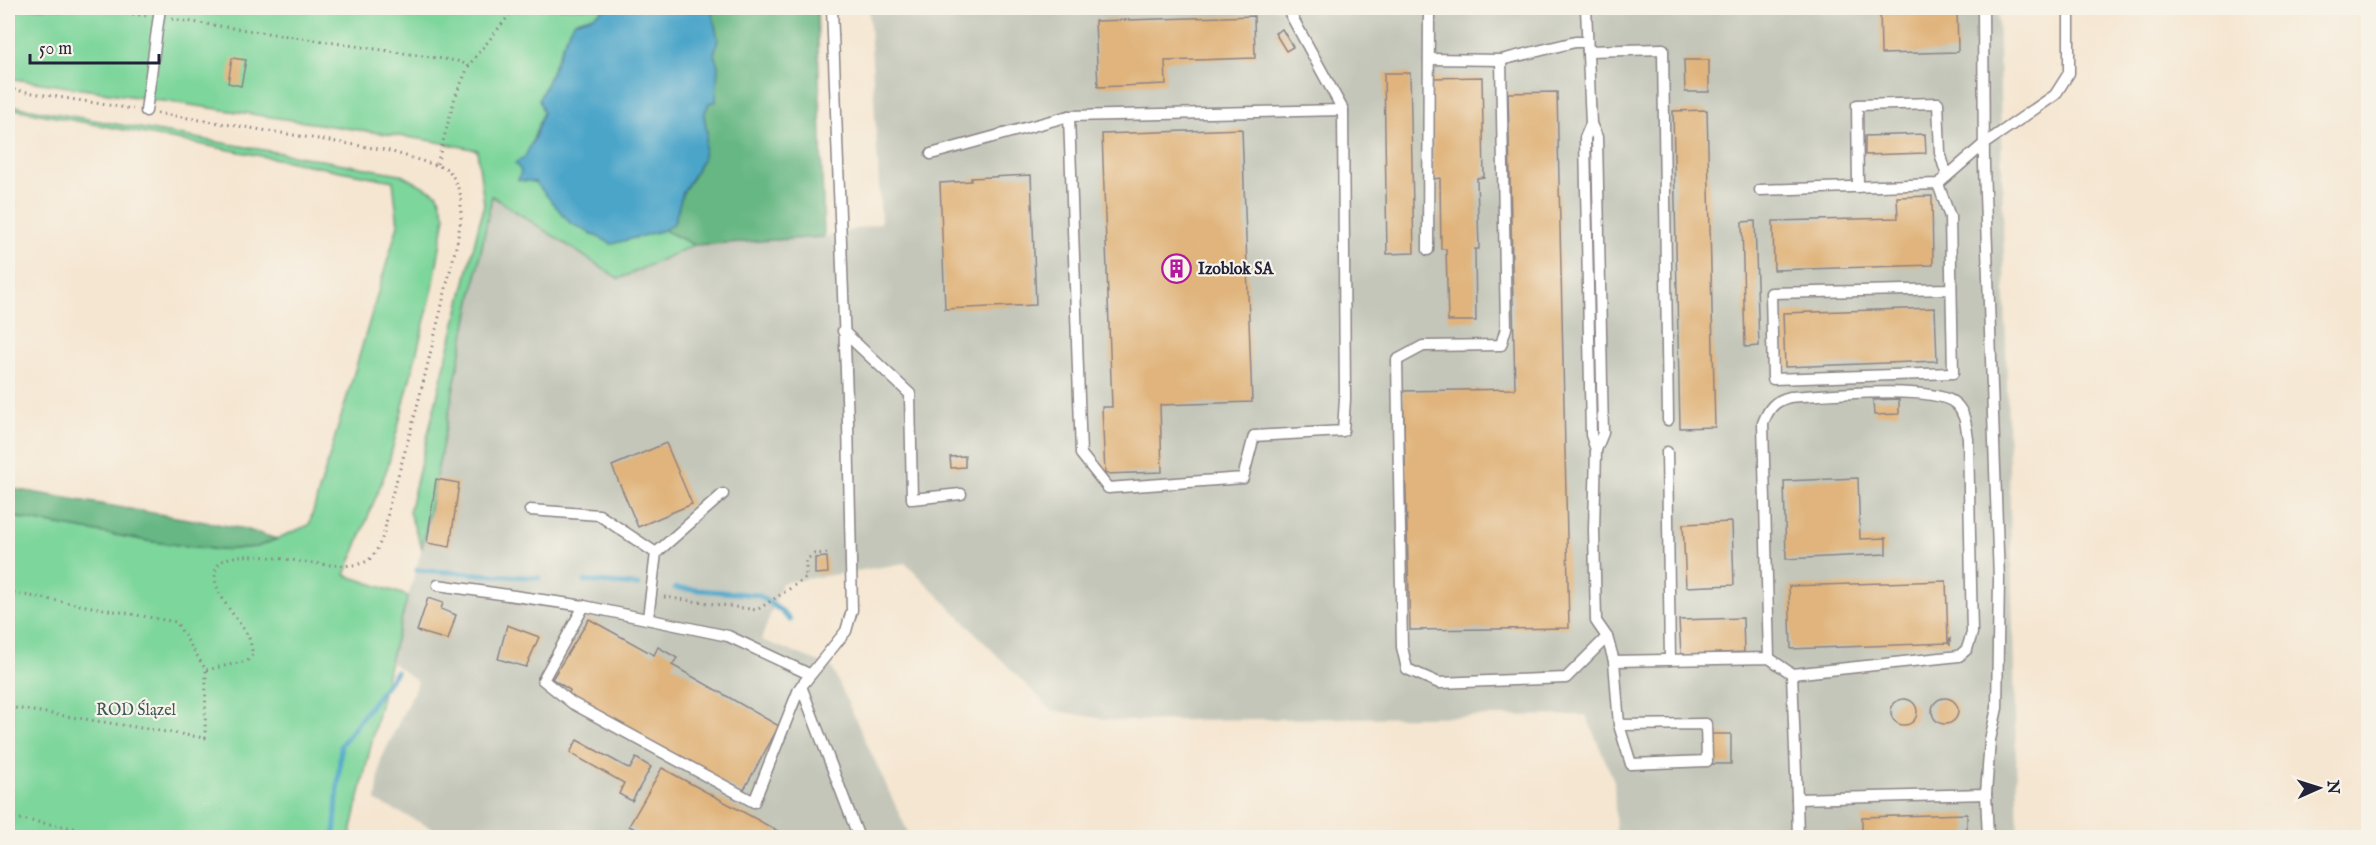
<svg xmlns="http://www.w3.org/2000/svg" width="2376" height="845" viewBox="0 0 2376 845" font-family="'IM FELL English',serif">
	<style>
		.industrial { fill: #c3c6b9 }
		.green { fill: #7dd69b; stroke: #507c6b; stroke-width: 1.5 }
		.forest { fill: #66b783; stroke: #446c5f; stroke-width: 1.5 }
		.water { fill: #4ca5c9; stroke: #376482; stroke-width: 1.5 }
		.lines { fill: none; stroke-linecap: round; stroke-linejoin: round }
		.stream { stroke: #4ca5c9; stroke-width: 5 }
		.building { fill: #e0b47b }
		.lane-casing { stroke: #8c8486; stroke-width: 13 }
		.path { stroke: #8c8486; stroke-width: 3; stroke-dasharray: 1.5 4.5; stroke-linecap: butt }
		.lane { stroke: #fff; stroke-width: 10 }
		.labels { text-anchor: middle; stroke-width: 4.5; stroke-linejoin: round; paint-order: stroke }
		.poi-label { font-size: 16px; font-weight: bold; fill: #22223b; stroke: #f7f3e8; text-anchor: start }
		.park-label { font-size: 16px; fill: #3d5858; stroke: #f7f3e8 }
	</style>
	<rect width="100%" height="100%" fill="#f7f3e8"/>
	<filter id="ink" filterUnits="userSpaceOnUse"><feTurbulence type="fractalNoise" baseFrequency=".0167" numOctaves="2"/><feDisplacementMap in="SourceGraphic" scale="12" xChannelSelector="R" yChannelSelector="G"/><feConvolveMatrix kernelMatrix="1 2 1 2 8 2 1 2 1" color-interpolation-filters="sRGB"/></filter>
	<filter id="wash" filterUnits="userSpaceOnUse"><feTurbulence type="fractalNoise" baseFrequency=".008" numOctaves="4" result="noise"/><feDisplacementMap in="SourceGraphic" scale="24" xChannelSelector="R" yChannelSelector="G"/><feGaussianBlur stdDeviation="1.35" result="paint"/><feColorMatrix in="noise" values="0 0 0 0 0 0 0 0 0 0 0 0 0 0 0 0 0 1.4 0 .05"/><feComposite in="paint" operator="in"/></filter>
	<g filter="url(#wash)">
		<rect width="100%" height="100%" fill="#f5e6d1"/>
		<polygon class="industrial" points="869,8 1998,8 2018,837 1616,837 1614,781 1586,715 1115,721 1051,710 906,563 782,583 761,640 831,666 910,837 450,837 376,801 381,760 418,682 390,661 422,548 492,195 619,279 694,245 824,237 881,223"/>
		<g class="green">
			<path d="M8 8H606L594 16 574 22C560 46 553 73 539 99L543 112 521 171 525 179 535 182 570 223 612 244 664 230 694 245 619 279 492 196 422 548 409 512 484 204 477 150 433 141 8 78Z"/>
			<polygon points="8,105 400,174 438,194 445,216 433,288 388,466 345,575 408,596 390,661 350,837 8,837 8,516 154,542 221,550 257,547 309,525 398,225 393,181 8,108"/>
		</g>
		<g class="forest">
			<polygon points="711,8 817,8 824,237 694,245 664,230 674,223 683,192 694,176 707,133 704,115 709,103 718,65 714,55 718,39"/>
			<polygon points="8,488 245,529 277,539 257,547 221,550 154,542 8,516"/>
		</g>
		<path class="water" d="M606 8H711L718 39 714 55 718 65 716 102 709 103 704 115 707 133 702 161 683 192 674 223 664 230 612 244 570 223 535 182 518 180 521 171 515 163 524 158 535 137 543 112 539 99C553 74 560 46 574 22L594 16Z"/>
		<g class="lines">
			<g class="stream">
				<polyline points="417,570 539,578"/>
				<polyline points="585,581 638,585"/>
				<polyline points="675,588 758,595 780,610 790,620"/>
				<polyline points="334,838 341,745 396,672"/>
			</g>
		</g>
		<g id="blocks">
			<g class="building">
				<polygon points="1880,8 1957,8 1958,52 1881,54"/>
				<polygon points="1254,16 1255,58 1165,61 1166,84 1098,87 1095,21"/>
				<polygon points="1282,29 1293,47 1286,51 1275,33"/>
				<polygon points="232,58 246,60 241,86 228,83"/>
				<polygon points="1684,60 1709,60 1709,92 1685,92"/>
				<polygon points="1384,73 1410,73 1414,253 1387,254"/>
				<polygon points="1482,77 1484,177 1477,178 1479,249 1475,249 1476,321 1448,321 1446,249 1441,249 1440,178 1433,179 1431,78"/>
				<polygon points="1557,92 1569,628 1410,630 1403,391 1515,389 1508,93"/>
				<polygon points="1707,110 1715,427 1680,428 1673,111"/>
				<polygon points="1242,129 1252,402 1160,405 1162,472 1105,474 1102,407 1112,407 1102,134"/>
				<polygon points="1925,134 1926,153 1865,155 1865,136"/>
				<polygon points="1031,175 1036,305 945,309 940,183 971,181 971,178"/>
				<polygon points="1932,196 1933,265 1774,270 1773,221 1898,218 1897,197"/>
				<polygon points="1755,221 1759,346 1745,347 1742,222"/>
				<polygon points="1935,308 1937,361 1785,367 1783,313"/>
				<polygon points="1899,399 1899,414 1874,415 1873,400"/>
				<polygon points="666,443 692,504 638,527 612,466"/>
				<polygon points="965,456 965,467 951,468 950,457"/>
				<polygon points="1858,478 1860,539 1886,538 1886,554 1786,559 1784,481"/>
				<polygon points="436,479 459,483 450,547 427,543"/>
				<polygon points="1732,522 1734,585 1686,587 1683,524"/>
				<polygon points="827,557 828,573 815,574 815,558"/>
				<polygon points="1946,581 1948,642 1950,639 1950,645 1948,643 1791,649 1789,586"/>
				<polygon points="428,598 443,603 441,609 456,615 448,640 417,631"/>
				<polygon points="1743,618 1744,652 1681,655 1679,620"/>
				<polygon points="589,619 654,655 658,647 677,658 672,665 779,726 742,793 568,697 570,690 552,679"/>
				<polygon points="507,625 539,637 526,667 498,659"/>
				<circle cx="1945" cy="711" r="13"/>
				<circle cx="1904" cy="712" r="13"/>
				<rect x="1710" y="734" width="21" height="30"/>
				<polygon points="577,740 630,769 636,758 651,767 632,801 619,794 624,783 570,753"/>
				<polygon points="662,768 789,837 650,837 629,826"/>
				<polygon points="1967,814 1967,837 1844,837 1844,833 1862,833 1862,817"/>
			</g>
		</g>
	</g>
	<g filter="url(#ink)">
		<use href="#blocks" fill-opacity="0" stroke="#8c8486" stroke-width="1.5"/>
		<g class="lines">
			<defs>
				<g id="lane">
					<path d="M1586 8 1591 124 1585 138 1591 435 1596 450 1594 530 1596 621 1607 637 1614 661 1769 658 1792 674 1959 656 1967 649 1972 633 1968 439C1966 427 1966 414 1956 404 1936 384 1821 395 1790 397 1774 401 1769 408 1763 423L1769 658"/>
					<polyline points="1588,51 1663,49 1668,420"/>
					<polyline points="1429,59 1501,60 1575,42 1587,42"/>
					<polyline points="1501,60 1506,328 1501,345 1423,346 1397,360 1402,647 1407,669 1439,683 1566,678 1607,637"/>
					<polyline points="146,111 160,8"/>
					<polyline points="1069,116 1081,454 1108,488 1243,478 1254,436 1343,431 1345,399 1343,110 1287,8"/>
					<polyline points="1591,124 1597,137 1603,433 1596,450"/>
					<polyline points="931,154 1069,116 1343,110"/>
					<polyline points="1938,184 1950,217 1953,373 1773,379 1771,293 1951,289"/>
					<polyline points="1858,187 1857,105 1938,103 1940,153 1947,176"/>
					<polyline points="1760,190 1938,184 1984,144 2055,95 2069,73 2069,8"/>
					<polyline points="1428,250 1429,8"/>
					<polyline points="843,331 910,394 912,499 961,494"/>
					<polyline points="1667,452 1670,660"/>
					<polyline points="530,510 599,515 656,553"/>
					<polyline points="438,585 584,606 728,636 809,674"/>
					<polyline points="584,606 543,680 572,703 754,802 799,689 846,631 852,610 848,423 832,8"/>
					<polyline points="648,618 656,553 723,494"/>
					<polyline points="1614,661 1619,725 1631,764 1707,761 1706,724 1619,725"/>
					<polyline points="1792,674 1797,799 1986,794 1990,740 1997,708 1999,579 1984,166 1983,8"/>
					<polyline points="801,686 859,838"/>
					<polyline points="1986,794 1988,838"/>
					<polyline points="1797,799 1798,838"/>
				</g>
			</defs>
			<use href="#lane" class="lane-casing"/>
			<g class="path">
				<polyline points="91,8 147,16"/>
				<polyline points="172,19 457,61 469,65"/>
				<polyline points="8,89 133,109"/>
				<path d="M157 113 386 150 448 169 455 180 461 196V218L457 243C436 327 418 412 392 495 387 510 387 529 380 543 377 550 373 557 367 561 339 578 239 540 219 564 203 584 239 619 248 636 251 641 251 648 253 654L247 661 206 670"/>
				<polyline points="437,164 455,97 469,65 515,8"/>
				<polyline points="8,592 176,622 206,670 205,738 8,707"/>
				<polyline points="664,597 757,610 806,578 806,560 814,554 830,553"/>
				<polyline points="8,817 133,838"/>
			</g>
			<use href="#lane" class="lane"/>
		</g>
	</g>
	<defs>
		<symbol id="building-ring" viewBox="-11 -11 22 22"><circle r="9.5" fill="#f7f3e8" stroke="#b5179e" stroke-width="1.5"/><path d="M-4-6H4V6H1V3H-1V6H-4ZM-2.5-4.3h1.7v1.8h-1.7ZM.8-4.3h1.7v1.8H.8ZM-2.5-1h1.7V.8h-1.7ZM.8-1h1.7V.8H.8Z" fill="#b5179e"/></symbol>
	</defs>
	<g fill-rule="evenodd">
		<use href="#building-ring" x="1160" y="252" width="33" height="33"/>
	</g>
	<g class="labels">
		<g class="poi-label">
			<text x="1198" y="274">Izoblok SA</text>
		</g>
		<g class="park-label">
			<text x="136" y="715">ROD Ślązel</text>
		</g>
	</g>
	<rect width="2376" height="845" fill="none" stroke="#f7f3e8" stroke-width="30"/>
	<g transform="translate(2319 788) rotate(87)" stroke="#f7f3e8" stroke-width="4.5" paint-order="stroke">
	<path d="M0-4.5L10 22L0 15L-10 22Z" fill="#22223b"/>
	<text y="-9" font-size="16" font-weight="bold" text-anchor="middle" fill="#22223b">N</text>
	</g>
	<path d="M30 54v9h129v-9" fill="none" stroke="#22223b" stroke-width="3"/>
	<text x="39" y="54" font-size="18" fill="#22223b" stroke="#f7f3e8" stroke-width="4.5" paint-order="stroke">50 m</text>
</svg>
